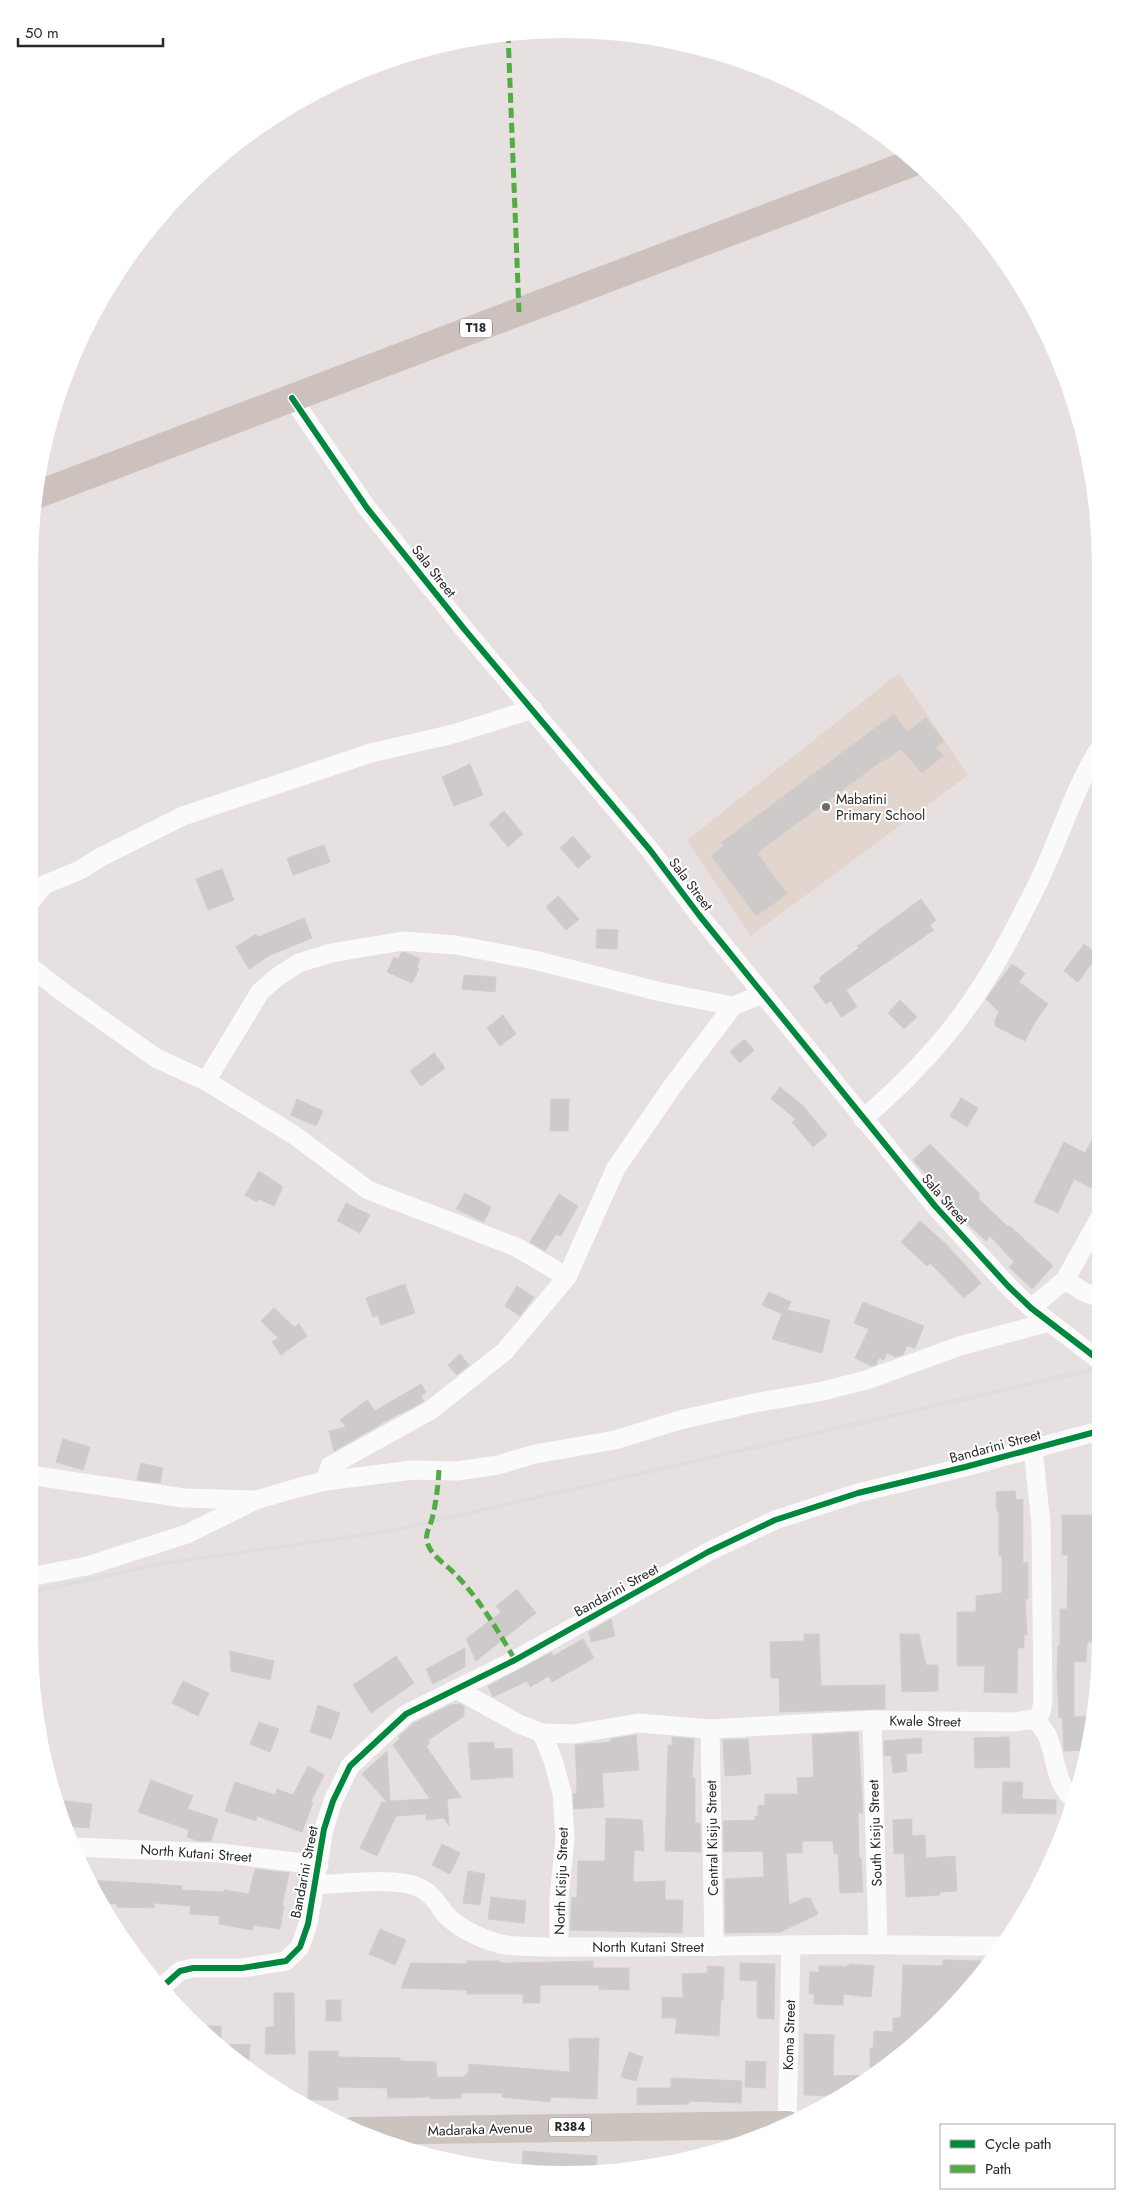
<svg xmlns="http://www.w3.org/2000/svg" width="1130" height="2204" viewBox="0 0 1130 2204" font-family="Jost,sans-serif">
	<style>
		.education { fill: #e1d5ce }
		.building { fill: #cecac9; stroke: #d1cdcc }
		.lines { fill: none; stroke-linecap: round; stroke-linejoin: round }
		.minor { stroke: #fbfafa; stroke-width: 19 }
		.primary { stroke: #cbc3bd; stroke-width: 28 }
		.trunk { stroke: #cdc1bd; stroke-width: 28 }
		.rail { stroke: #ddddde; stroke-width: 4 }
		.quiet { stroke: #53ab44; stroke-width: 5; stroke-dasharray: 10 5; stroke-linecap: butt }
		.cycleway-casing { stroke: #fff; stroke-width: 9 }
		.cycleway { stroke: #00873e; stroke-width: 6 }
		.poi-dot { fill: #6b6969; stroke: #fff; stroke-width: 2 }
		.labels { text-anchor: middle; stroke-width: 4; stroke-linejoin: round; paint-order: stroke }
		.shield { fill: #fff; stroke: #696969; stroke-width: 1 }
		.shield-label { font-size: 12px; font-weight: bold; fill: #292929 }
		.street-label { font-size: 14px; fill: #292929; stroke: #fff }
		.poi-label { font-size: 14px; fill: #292929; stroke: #fff; text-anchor: start }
	</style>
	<rect width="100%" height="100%" fill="#e6e1e0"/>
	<polygon class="education" points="899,673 968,775 751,936 687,840"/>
	<g class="building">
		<polygon points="894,714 907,732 926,718 944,741 936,747 943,756 922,773 901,749 885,760 884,759 757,853 787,894 756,916 711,856 724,846 721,843"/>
		<polygon points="470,764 483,795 454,806 442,777"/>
		<polygon points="504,811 523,834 508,847 489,824"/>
		<polygon points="573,836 591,857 578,868 560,848"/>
		<polygon points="324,845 330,862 293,875 287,858"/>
		<polygon points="222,869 234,900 208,910 196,879"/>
		<polygon points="558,896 579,919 566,930 546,907"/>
		<polygon points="921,899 936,920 930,925 934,930 846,990 857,1007 841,1017 831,1001 826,1004 813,987 821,981 819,978 859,948 857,946"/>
		<polygon points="304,918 312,938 270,955 249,969 236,947 256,934 258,937"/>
		<polygon points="597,929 618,930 617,949 596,948"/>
		<polygon points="1084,944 1098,955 1078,982 1064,971"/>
		<polygon points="405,952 420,959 417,967 419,969 412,983 387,972 394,957 398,959 401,953"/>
		<polygon points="1012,964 1025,973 1019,982 1048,1004 1035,1022 1025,1041 995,1026 995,1020 999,1012 986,999"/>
		<polygon points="464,975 496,977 495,992 462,989"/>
		<polygon points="900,1000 917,1017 904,1029 888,1013"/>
		<polygon points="503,1015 516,1034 500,1046 487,1028"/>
		<polygon points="744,1039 754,1050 740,1063 730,1052"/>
		<polygon points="434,1053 445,1068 421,1086 410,1071"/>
		<polygon points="780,1087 802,1105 827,1135 813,1147 792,1122 796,1119 771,1099"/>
		<polygon points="961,1098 978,1108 967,1127 950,1116"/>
		<polygon points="297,1099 323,1111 316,1126 291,1115"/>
		<polygon points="551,1099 569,1099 568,1131 550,1131"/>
		<polygon points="1098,1129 1099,1172 1091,1188 1074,1179 1058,1213 1034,1202 1064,1142 1085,1153"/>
		<polygon points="930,1144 979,1193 979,1199 1008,1227 1010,1226 1053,1266 1032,1289 1009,1267 1014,1262 990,1236 986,1241 963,1219 944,1199 936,1190 938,1187 913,1160"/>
		<polygon points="259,1171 283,1187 274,1206 259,1199 257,1202 245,1195"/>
		<polygon points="465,1193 491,1207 484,1222 456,1209"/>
		<polygon points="559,1194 578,1206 561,1236 556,1234 545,1251 530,1242"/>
		<polygon points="346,1203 370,1215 360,1233 337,1221"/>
		<polygon points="920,1221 947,1245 981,1283 964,1298 930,1263 927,1266 901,1242"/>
		<polygon points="405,1284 415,1313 381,1325 378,1315 373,1317 366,1298"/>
		<polygon points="517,1286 534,1297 520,1316 505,1306"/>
		<polygon points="769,1292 791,1302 787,1310 830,1320 822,1353 772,1339 782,1314 762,1305"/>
		<polygon points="863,1302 924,1326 915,1348 907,1346 903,1355 896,1357 887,1353 884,1360 879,1358 876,1365 871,1366 855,1358 869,1329 854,1323"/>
		<polygon points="274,1308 294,1327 299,1324 307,1336 281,1355 272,1342 278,1338 261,1321"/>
		<polygon points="460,1354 469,1365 457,1375 448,1365"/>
		<polygon points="421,1384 426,1392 421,1396 424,1401 401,1414 400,1413 334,1451 329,1431 346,1427 340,1420 367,1400 375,1411"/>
		<polygon points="63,1439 90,1447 83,1470 56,1462"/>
		<polygon points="141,1463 163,1468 160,1483 137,1480"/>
		<polygon points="1015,1491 1016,1500 1023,1499 1023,1563 1028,1562 1028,1599 1025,1599 1027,1635 1024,1635 1024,1648 1018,1648 1017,1693 984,1692 985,1666 957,1666 957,1612 976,1612 976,1596 1002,1593 1002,1556 999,1556 999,1511 997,1511 996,1492"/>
		<polygon points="1062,1515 1100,1515 1100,1641 1087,1642 1086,1662 1074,1661 1074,1717 1089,1716 1090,1735 1088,1750 1064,1751 1062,1717 1059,1718 1057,1674 1058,1646 1060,1646 1060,1609 1067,1609 1068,1555 1062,1555"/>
		<polygon points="517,1589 536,1613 476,1661 466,1639 501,1612 496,1606"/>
		<polygon points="611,1619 615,1636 591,1642 589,1632"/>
		<polygon points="804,1634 819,1634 821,1686 885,1685 885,1709 780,1712 779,1678 771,1678 770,1642 804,1641"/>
		<polygon points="900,1634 919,1634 926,1665 938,1665 938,1691 902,1692"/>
		<polygon points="583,1639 594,1658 552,1682 549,1676 530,1687 527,1681 493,1697 488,1686 552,1652 553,1656"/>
		<polygon points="465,1648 465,1667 433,1684 426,1669"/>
		<polygon points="230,1651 274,1661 270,1680 231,1671"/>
		<polygon points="396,1656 414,1683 371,1713 353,1685"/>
		<polygon points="183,1681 209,1693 198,1716 172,1703"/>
		<polygon points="461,1704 464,1706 464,1716 428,1740 430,1743 426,1746 461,1797 447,1799 449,1826 444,1818 426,1820 426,1814 396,1816 377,1856 360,1848 382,1802 387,1802 362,1774 387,1751 390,1801 430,1799 393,1745 400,1738 399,1736 414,1723 450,1705"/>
		<polygon points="318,1705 340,1713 331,1739 310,1732"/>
		<polygon points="259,1722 279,1729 270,1752 250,1744"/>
		<polygon points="858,1732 863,1813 858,1813 859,1858 861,1858 863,1892 840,1893 838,1853 834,1854 833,1841 802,1841 802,1853 786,1853 789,1905 804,1898 810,1898 818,1914 780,1932 725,1933 725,1879 764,1877 763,1851 724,1852 723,1821 755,1820 755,1816 758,1816 758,1805 765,1806 765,1794 798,1794 797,1778 814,1777 812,1735"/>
		<polygon points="636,1735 639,1770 602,1773 604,1807 574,1809 573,1794 576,1793 577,1784 575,1745 611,1742 611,1739"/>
		<polygon points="672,1737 694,1739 692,1778 695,1778 695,1823 700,1823 701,1852 665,1851 668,1745 672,1745"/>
		<polygon points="1009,1737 1010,1767 975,1768 974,1738"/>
		<polygon points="921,1738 922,1753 906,1754 907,1771 893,1773 891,1755 884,1756 884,1741"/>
		<polygon points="748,1739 751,1774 725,1776 723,1740"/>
		<polygon points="494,1742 494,1749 512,1748 513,1777 471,1780 468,1743"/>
		<polygon points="308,1766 324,1775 311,1801 313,1802 302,1832 257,1816 256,1821 225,1811 235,1782 275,1795 277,1789 293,1795"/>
		<polygon points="151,1780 193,1796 187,1809 218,1819 211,1841 199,1841 187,1837 189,1830 138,1812"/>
		<polygon points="1003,1782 1023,1782 1022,1799 1056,1800 1056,1814 1002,1813"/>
		<polygon points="67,1801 92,1804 89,1828 64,1826 55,1802"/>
		<polygon points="606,1818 642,1820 644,1851 634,1850 633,1882 665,1881 665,1900 683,1900 682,1933 570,1930 572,1897 577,1898 578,1861 605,1861"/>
		<polygon points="912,1819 912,1836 925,1835 926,1858 955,1856 957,1891 940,1892 940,1895 906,1897 904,1853 894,1854 893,1820"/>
		<polygon points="442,1844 460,1853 450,1874 432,1865"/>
		<polygon points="255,1869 289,1873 282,1906 284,1906 280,1929 253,1925 252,1930 219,1924 220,1916 190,1914 191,1906 154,1903 154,1908 117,1907 117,1904 99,1903 88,1880 155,1884 182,1886 181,1890 224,1892 224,1890 249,1894"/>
		<polygon points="468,1871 485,1874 480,1905 463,1903"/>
		<polygon points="491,1897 526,1901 524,1923 488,1919"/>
		<polygon points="380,1929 406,1940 395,1965 369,1954"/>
		<polygon points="943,1960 982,1961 982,1964 991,1964 919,2042 863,2085 833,2101 832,2096 804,2095 804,2034 834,2035 833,2076 870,2075 870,2048 873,2048 874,2031 893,2032 893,2018 901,2018 903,1965 943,1966"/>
		<polygon points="467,1961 500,1961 500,1963 508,1963 593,1961 593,1968 629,1968 629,1990 599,1989 599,1985 540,1985 540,2003 523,2003 523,1994 467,1994 467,1990 401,1988 411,1963 467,1964"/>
		<polygon points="740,1963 775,1964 774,2019 757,2018 757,1981 740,1980"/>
		<polygon points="849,1964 874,1966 871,1997 843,1994 843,2005 814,2004 814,1994 809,1994 810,1972 819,1972 819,1966 843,1966 845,1970 845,1966 849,1966"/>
		<polygon points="708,1966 724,1967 723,2000 721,2000 719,2036 675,2033 677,2018 662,2018 662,1997 683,1998 682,1974 707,1973"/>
		<polygon points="274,1993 294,1993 295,2054 265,2054 266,2027 274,2027"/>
		<rect x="326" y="2000" width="15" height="21"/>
		<polygon points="196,2026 221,2026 221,2045 250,2044 248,2071 211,2042"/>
		<polygon points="599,2038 597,2099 551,2097 550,2102 502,2097 503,2093 461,2093 461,2098 431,2099 431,2097 388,2098 387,2088 338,2087 338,2100 308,2100 309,2051 338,2051 338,2057 400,2058 400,2061 436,2062 437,2077 465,2077 466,2074 468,2074 469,2064 570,2072 569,2039"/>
		<polygon points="629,2052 643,2057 636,2081 621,2077"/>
		<polygon points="746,2061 766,2062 765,2088 745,2087"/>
		<polygon points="671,2078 742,2081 741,2103 689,2101 689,2104 637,2105 637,2088 671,2088"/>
		<polygon points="523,2151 597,2156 596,2174 522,2173"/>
	</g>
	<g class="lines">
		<g class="minor">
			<polyline points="292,398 367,508 465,630 650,850 699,915 935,1206 1008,1286 1031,1308 1099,1360"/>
			<polyline points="30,902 44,885 80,870 99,858 183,816 371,753 453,734 533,709"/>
			<polyline points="29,966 64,993 156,1058 206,1081 294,1135 368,1190 516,1247 567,1277"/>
			<polyline points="206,1081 260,992 277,977 299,963 331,953 403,941 456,945 534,960 661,992 733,1006"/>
			<path d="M863 1119C900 1087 935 1052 964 1012 992 974 1015 929 1036 887 1058 843 1072 794 1097 752"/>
			<polyline points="1065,1280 1084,1292 1099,1298"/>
			<polyline points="1031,1308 1065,1280 1099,1219"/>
			<polyline points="29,1475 184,1498 253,1500"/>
			<polyline points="325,1481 330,1466 431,1410 505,1351 567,1277 616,1168 674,1084 733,1006 763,994"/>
			<polyline points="29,1577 87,1566 187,1534 256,1500 297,1488 325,1481 413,1470 457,1471 498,1465 535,1454 615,1440 680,1420 754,1403 823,1391 866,1380 960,1346 1049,1322"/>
			<polyline points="458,1690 519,1724 542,1733 553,1760 562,1793 565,1839 559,1898 559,1947"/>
			<path d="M1036 1719C1039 1724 1044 1730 1047 1735 1056 1755 1055 1787 1075 1800"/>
			<polyline points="872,1720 878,1945"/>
			<polyline points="710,1729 714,1947"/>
			<polyline points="542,1733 573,1734 639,1723 710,1729 872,1720 1012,1722 1036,1719 1041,1712 1043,1701 1041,1524 1033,1448"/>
			<polyline points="73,1847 220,1853 319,1865"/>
			<path d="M315 1885C342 1884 396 1876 420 1888 432 1893 438 1905 446 1915 459 1929 487 1942 506 1945 539 1948 572 1947 605 1947 667 1947 728 1946 790 1945 861 1943 932 1946 1002 1946"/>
			<polyline points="161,1988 180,1971 193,1968 242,1968 286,1961 300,1947 308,1924 324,1829 333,1801 350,1766 406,1714 515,1660 708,1552 775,1520 858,1493 965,1467 1099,1431"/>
			<polyline points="787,2126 791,1945"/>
		</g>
		<polyline class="primary" points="353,2131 788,2125"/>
		<polyline class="trunk" points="36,495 917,161"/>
		<polyline class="rail" points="29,1593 160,1564 391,1531 1099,1368"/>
		<g class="quiet">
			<polyline points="508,33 519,312"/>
			<path d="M439 1470C438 1487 436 1503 432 1519 430 1527 425 1533 427 1541 429 1553 442 1562 451 1570 477 1595 497 1629 515 1660"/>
		</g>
		<defs>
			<g id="cycleway">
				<polyline points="292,398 367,508 465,630 650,850 699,915 935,1206 1008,1286 1031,1308 1099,1360"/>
				<polyline points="161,1988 180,1971 193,1968 242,1968 286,1961 300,1947 308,1924 324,1829 333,1801 350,1766 406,1714 515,1660 708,1552 775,1520 858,1493 965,1467 1099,1431"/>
			</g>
		</defs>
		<use href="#cycleway" class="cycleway-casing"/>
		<use href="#cycleway" class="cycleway"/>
	</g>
	<circle class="poi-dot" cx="826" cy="807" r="5"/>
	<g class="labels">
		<g class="shield">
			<rect x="460" y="318.5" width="32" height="19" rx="4"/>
			<rect x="549" y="2117.5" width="42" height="19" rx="4"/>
		</g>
		<g class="shield-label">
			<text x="476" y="332">T18</text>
			<text x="570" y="2131">R384</text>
		</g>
		<g class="street-label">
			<text transform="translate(434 571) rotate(52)" y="5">Sala Street</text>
			<text transform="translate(691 884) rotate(53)" y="5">Sala Street</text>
			<text transform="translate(945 1199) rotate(49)" y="5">Sala Street</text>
			<text transform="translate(995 1446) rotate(-15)" y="5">Bandarini Street</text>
			<text transform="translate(616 1590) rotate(-29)" y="5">Bandarini Street</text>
			<text transform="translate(925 1721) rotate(1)" y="5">Kwale Street</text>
			<text transform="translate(875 1833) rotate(-92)" y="5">South Kisiju Street</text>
			<text transform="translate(712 1838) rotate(-91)" y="5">Central Kisiju Street</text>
			<text transform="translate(196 1853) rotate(4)" y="5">North Kutani Street</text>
			<text transform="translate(304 1872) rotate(-79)" y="5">Bandarini Street</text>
			<text transform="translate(561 1881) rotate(-88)" y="5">North Kisiju Street</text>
			<text x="648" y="1952">North Kutani Street</text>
			<text transform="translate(789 2035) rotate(-88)" y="5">Koma Street</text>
			<text transform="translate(480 2129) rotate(-2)" y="5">Madaraka Avenue</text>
		</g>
		<g class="poi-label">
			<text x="836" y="804">Mabatini<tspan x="836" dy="16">Primary School</tspan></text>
		</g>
	</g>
	<path d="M0 0H1130V2204H0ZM565 38H565A527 527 0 0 1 1092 565V1639A527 527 0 0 1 565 2166H565A527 527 0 0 1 38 1639V565A527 527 0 0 1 565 38Z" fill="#fff" fill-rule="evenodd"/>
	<rect x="940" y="2124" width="175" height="65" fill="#ffffff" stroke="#a9a9a9"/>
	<rect x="950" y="2140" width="25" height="8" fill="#00873e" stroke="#a9a9a9"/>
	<text x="985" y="2149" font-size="15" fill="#292929">Cycle path</text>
	<rect x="950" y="2165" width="25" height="8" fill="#53ab44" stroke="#a9a9a9"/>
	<text x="985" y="2174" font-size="15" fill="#292929">Path</text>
	<path d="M18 38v8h145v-8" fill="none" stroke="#292929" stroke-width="2.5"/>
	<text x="25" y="38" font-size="15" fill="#292929" stroke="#ffffff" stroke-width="4" paint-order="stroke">50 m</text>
</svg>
